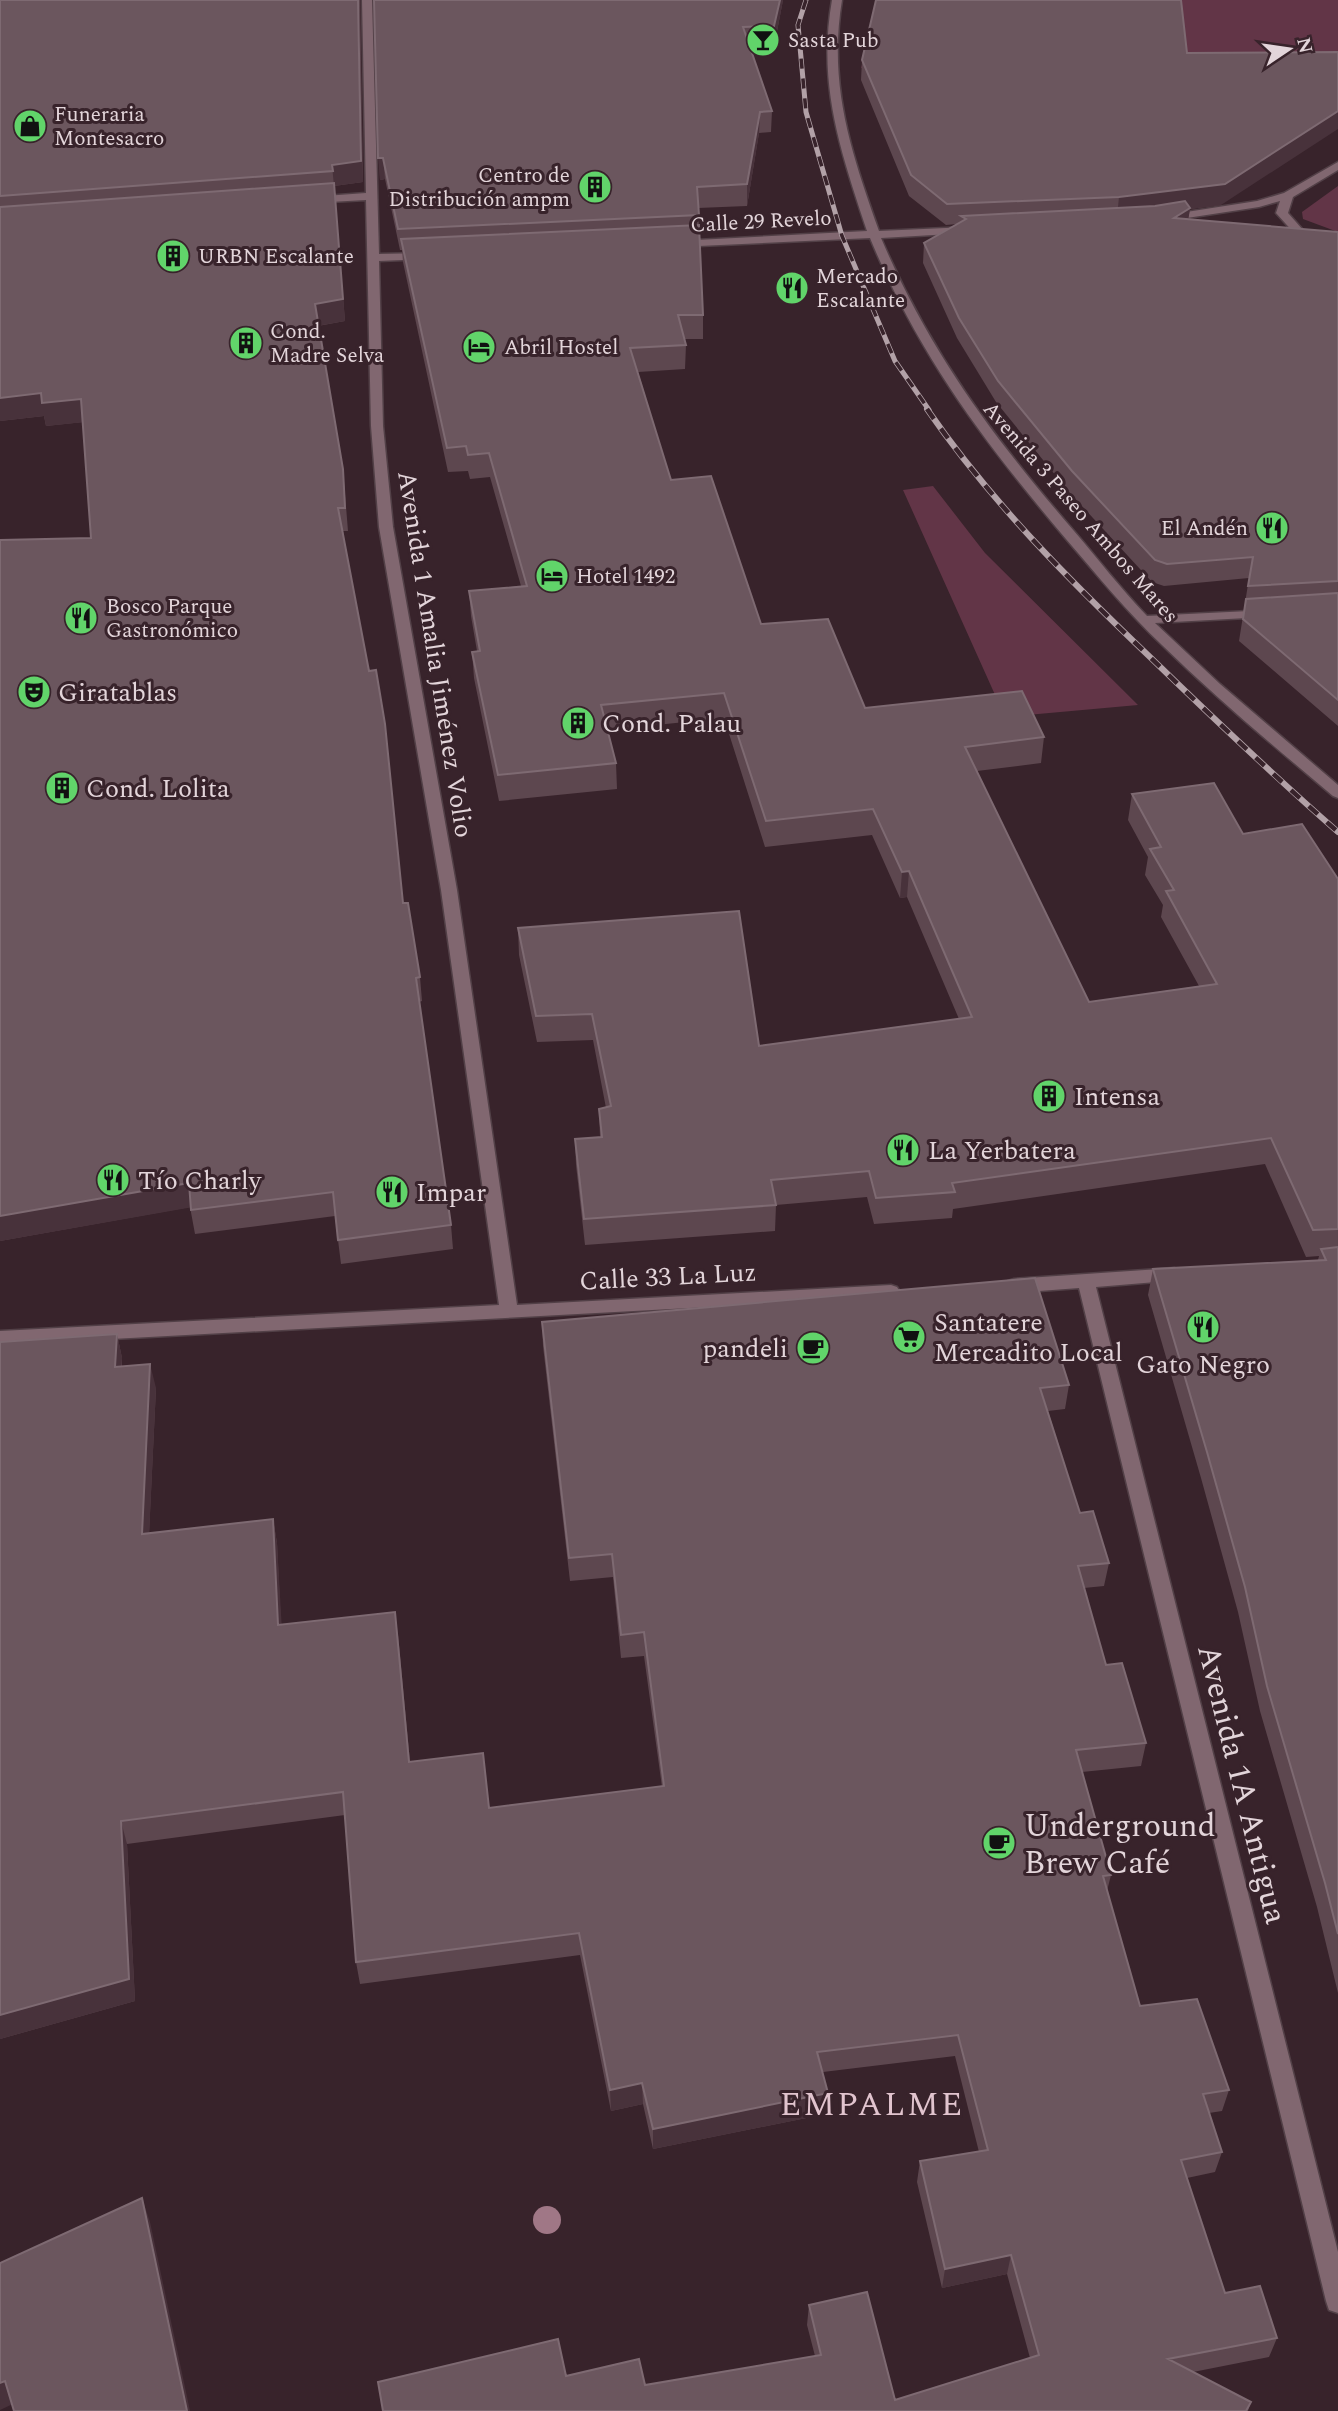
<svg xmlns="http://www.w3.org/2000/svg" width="1338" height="2411" viewBox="0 0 1338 2411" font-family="Spectral,serif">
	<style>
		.green { fill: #623547 }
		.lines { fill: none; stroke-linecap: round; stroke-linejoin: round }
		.minor-casing { stroke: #524047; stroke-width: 3 }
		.minor { fill: #816770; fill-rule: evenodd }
		.rail-far1-casing { stroke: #b2a1a7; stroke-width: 5 }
		.rail-casing { stroke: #b2a1a7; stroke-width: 6 }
		.rail-far1 { stroke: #38232b; stroke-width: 3.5; stroke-dasharray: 10; stroke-linecap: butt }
		.rail { stroke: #38232b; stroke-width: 4.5; stroke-dasharray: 12; stroke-linecap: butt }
		.tree { fill: #a07786 }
		.wall { fill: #5d474f }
		.shaded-wall { fill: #48323b }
		.building { fill: #6b565e; stroke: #7e6a72; stroke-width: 2 }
		.labels { text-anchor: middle; stroke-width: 6; stroke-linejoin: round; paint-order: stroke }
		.far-poi-label { font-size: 21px; fill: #e3d5da; stroke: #38232b; text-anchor: start }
		.far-street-label { font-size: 21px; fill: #e3d5da; stroke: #38232b }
		.street-label { font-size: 26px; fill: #e3d5da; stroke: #38232b }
		.poi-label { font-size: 26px; fill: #e3d5da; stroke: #38232b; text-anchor: start }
		.near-street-label { font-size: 32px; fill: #e3d5da; stroke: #38232b }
		.near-poi-label { font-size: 32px; fill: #e3d5da; stroke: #38232b; text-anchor: start }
		.near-neighbourhood-label { font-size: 33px; letter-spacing: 2px; fill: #e1c4ce; stroke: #38232b }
	</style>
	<rect width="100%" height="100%" fill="#38232b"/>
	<g class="green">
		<polygon points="1177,0 1338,0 1338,71 1034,61 861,68 875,22"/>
		<polygon points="1338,186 1338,232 1303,219 1302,212"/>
		<polygon points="933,486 985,553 1138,705 1005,717 903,490"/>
	</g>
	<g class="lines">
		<defs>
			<g id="minor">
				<polygon points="362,0 372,0 379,254 426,253 432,256 426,259 379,261 383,426 393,527 457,890 517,1305 891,1285 897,1287 900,1292 897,1297 0,1345 0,1331 499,1305 441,890 379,527 371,426 366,200 311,203 305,200 311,197 366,193"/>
				<path d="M832 0H842C828 85 851 152 879 231L968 227 974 230 968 233 881 238C930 353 993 437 1074 531 1098 559 1121 589 1147 616L1270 610V616L1265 617 1155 623 1220 684 1338 785V798L1333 796C1275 747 1216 698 1162 645 1127 612 1097 575 1066 539 984 442 919 356 870 238L677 247 671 244 677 241 867 231C841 152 817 85 832 0Z"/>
				<polygon points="1338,162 1338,170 1293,197 1288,213 1303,230 1303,234 1295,234 1276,213 1280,201 1259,207 1167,221 1161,218 1167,215 1257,201 1284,193"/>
				<polygon points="1174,1268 1180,1270 1183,1275 1180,1280 1096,1287 1338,2252 1338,2313 1329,2310 1326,2301 1079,1288 1014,1293 1008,1291 1005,1286 1008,1281 1014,1279"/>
			</g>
		</defs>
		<use href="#minor" class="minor-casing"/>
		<use href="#minor" class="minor"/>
		<defs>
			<polyline id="rail-far1" points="806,0 798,25 806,112 842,236 895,361 929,410"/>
			<path id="rail" d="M927 409C991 502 1069 580 1151 658 1212 717 1274 776 1338 832"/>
		</defs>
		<use href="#rail-far1" class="rail-far1-casing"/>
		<use href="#rail" class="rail-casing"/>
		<use href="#rail-far1" class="rail-far1"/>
		<use href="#rail" class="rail"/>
	</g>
	<circle class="tree" cx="547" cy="2220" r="14"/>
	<g class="wall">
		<polygon points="0,0 360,0 363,182 334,186 345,321 318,326 343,469 348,531 343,531 403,903 420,977 422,1001 419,1002 451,1225 453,1249 341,1264 335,1216 195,1234 190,1207 0,1241 0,540 91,538 83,422 46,426 44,416 0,421"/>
		<polygon points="374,0 783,0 774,47 750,47 772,111 771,132 759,133 747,206 698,208 703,315 703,339 684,339 686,345 685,369 638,372 671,480 761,624 865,708 1044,737 1041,763 977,771 1089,1002 1199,986 1161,917 1163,905 1145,875 1148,857 1128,820 1132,794 1243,834 1338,879 1338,1993 1317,1907 1260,1711 1238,1612 1201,1478 1148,1295 1153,1269 1318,1260 1319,1256 1306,1257 1265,1164 953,1209 952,1218 874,1224 867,1197 776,1205 775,1231 585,1245 576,1165 575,1139 600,1137 599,1109 606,1108 593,1040 537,1042 519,955 518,928 759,1046 959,1019 907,897 900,898 872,835 765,847 724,718 608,730 616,763 617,789 499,801 474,678 472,652 477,651 471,616 469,591 521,586 490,477 470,479 468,471 448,472 403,262 402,250 400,250 385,179 380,180"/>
		<polygon points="1187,53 1221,205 1190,209 1188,219 1338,232 1338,726 1239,641 1249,578 1164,586 1152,582 1069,492 996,402 957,338 923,263 924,243 957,224 946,225 909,196 861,80 862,60"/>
		<polygon points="542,1322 1069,1385 1065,1409 1048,1411 1080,1513 1109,1563 1104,1586 1084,1588 1106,1665 1146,1743 1141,1766 1082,1772 1111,1875 1107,1891 1140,2006 1229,2090 1222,2111 1209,2113 1222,2152 1215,2172 1187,2178 1225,2293 1277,2338 1269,2357 1193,2372 1251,2402 1248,2411 383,2411 566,2376 645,2385 815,2356 807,2325 809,2305 895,2400 1030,2358 1007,2274 942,2288 917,2182 920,2161 979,2152 955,2056 823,2072 826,2114 653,2149 643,2104 611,2111 580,1955 360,1984 356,1962 345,1815 127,1844 135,2001 0,2039 117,1334 122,1358 122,1366 156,1388 149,1534 273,1519 277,1543 281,1625 398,1635 410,1762 489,1808 662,1787 644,1656 621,1658 613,1577 570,1581 543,1346"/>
	</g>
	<g class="shaded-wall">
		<polygon points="358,0 359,0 363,182 334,186 332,165"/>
		<polygon points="780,0 783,0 774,47 774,26"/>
		<polygon points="1338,111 1338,129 1221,205 1190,209 1187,227 1117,217 1119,197"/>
		<polygon points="760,112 759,133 747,206 747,184"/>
		<polygon points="378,158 383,158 385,179 380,180"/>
		<polygon points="334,183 345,321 317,326 315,304"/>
		<polygon points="41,393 81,399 85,422 46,426 44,416 0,421 0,398"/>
		<polygon points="909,871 907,897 900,898 902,872"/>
		<polygon points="189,1183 193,1207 0,1241 0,1216"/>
		<polygon points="117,1334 122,1358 120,1391 115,1367"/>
		<polygon points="150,1364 156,1388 148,1558 142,1534"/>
		<polygon points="273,1519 277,1543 283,1649 278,1625"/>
		<polygon points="395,1612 398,1635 412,1785 409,1762"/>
		<polygon points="121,1821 127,1844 135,2001 0,2039 0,2015"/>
		<polygon points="642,2083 643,2104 611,2111 610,2090"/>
		<polygon points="828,2093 826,2114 653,2149 653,2129"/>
		<polygon points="142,2198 150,2222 190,2411 187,2411"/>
		<polygon points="1011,2255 1007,2274 942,2288 945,2269"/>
		<polygon points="5,2381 15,2403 0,2410 0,2383"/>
	</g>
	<g class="building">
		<polygon points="0,0 358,0 361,161 332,165 333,171 0,196"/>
		<polygon points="374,0 780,0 774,26 743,27 772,111 760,112 747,184 697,187 699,215 398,229 383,158 378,158"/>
		<polygon points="876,0 1181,0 1187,53 1338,52 1338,111 1225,184 1119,197 947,204 911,175 862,60"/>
		<polygon points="334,183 343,299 315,304 343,469 345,508 338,508 369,671 376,670 385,724 403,903 408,903 420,977 416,978 451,1225 338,1240 333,1192 191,1210 189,1183 0,1216 0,540 91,538 81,399 42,403 41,393 0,398 0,207"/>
		<polygon points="1185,201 1190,208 1174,218 1338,232 1338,581 1248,586 1253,557 1167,564 1155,560 1072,471 998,381 959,318 924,243 966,219 961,216 1155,206"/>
		<polygon points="699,225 703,315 678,315 686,345 630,348 671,480 711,476 761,624 828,619 865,708 1022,691 1044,737 965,747 1089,1002 1217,984 1166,891 1174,890 1150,849 1161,847 1132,794 1214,783 1243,834 1302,824 1338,879 1338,1229 1313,1230 1271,1138 952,1183 955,1192 876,1198 869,1171 771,1180 776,1205 584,1219 575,1139 602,1137 599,1109 611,1106 592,1014 536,1016 518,928 739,911 759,1046 972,1017 909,871 902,872 873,809 766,821 724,693 601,705 616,763 498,775 472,652 480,651 469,591 527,586 489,453 468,455 466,446 447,448 401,239"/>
		<polygon points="1338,593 1338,700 1243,619 1246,599"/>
		<polygon points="1338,1247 1338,1934 1325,1883 1267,1686 1245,1587 1207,1452 1153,1269 1326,1260 1321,1249"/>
		<polygon points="1035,1278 1069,1385 1040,1388 1080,1513 1093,1511 1109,1563 1078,1566 1106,1665 1122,1663 1146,1743 1076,1750 1111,1875 1103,1876 1140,2006 1197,1999 1229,2090 1203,2094 1222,2152 1181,2160 1225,2293 1260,2286 1277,2338 1168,2359 1251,2402 1246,2411 383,2411 378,2382 558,2339 566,2376 639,2359 645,2385 821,2355 809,2305 867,2292 895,2400 1039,2355 1011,2255 945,2269 920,2161 988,2150 958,2035 817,2052 828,2093 653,2129 642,2083 610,2090 579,1933 356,1962 343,1792 121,1821 129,1979 0,2015 0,1342 117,1334 115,1367 150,1364 142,1534 273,1519 278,1625 395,1612 409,1762 483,1753 489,1808 664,1786 644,1632 621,1635 612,1554 569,1558 542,1322"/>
		<polygon points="142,2198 187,2411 14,2411 5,2381 0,2383 0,2263"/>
	</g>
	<defs>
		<symbol id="bar-disc" viewBox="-11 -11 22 22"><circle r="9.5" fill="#61d46a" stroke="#38232b"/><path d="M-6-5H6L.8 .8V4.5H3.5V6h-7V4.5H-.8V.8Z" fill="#111"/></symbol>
		<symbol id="shop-disc" viewBox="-11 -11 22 22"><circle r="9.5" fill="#61d46a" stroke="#38232b"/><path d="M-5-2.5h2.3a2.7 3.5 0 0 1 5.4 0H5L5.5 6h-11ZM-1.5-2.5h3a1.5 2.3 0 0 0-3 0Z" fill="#111"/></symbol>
		<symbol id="building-disc" viewBox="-11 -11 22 22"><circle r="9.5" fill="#61d46a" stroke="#38232b"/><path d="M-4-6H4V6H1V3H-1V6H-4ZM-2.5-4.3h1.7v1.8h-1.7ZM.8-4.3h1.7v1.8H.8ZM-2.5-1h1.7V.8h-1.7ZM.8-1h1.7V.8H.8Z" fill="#111"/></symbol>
		<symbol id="restaurant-disc" viewBox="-11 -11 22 22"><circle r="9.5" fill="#61d46a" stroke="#38232b"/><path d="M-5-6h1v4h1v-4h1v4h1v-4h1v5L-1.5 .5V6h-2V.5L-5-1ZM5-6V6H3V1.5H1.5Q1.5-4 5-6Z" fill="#111"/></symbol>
		<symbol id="hotel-disc" viewBox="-11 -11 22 22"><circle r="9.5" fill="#61d46a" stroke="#38232b"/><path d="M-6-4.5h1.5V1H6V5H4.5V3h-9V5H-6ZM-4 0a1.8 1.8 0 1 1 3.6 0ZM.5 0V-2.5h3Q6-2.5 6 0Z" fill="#111"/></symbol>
		<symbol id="theatre-disc" viewBox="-11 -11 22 22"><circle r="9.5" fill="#61d46a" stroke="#38232b"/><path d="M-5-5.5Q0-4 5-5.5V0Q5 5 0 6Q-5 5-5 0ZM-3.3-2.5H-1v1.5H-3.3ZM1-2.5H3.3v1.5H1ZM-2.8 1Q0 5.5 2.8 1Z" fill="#111"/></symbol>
		<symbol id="supermarket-disc" viewBox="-11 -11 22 22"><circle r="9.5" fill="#61d46a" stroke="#38232b"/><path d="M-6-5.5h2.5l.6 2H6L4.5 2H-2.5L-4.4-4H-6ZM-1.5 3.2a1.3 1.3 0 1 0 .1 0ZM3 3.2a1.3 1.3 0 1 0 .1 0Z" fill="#111"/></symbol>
		<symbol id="cafe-disc" viewBox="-11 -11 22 22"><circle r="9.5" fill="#61d46a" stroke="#38232b"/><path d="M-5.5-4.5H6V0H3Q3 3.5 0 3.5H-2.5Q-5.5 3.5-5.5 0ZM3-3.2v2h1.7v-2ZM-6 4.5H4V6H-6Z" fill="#111"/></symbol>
	</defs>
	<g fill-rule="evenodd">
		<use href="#bar-disc" x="744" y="21" width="38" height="38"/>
		<use href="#shop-disc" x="11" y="107" width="38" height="38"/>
		<use href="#building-disc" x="576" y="168" width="38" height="38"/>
		<use href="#building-disc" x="154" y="237" width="38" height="38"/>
		<use href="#restaurant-disc" x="773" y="269" width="38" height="38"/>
		<use href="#building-disc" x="227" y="324" width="38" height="38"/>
		<use href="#hotel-disc" x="460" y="328" width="38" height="38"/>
		<use href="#restaurant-disc" x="1253" y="509" width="38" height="38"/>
		<use href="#hotel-disc" x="533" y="557" width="38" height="38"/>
		<use href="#restaurant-disc" x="62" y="599" width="38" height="38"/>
		<use href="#theatre-disc" x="15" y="673" width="38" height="38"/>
		<use href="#building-disc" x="559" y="704" width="38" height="38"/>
		<use href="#building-disc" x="43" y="769" width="38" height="38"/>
		<use href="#building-disc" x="1030" y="1077" width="38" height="38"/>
		<use href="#restaurant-disc" x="884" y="1131" width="38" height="38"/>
		<use href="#restaurant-disc" x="94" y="1161" width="38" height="38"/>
		<use href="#restaurant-disc" x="373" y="1173" width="38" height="38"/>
		<use href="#restaurant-disc" x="1184" y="1308" width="38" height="38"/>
		<use href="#supermarket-disc" x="890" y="1318" width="38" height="38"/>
		<use href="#cafe-disc" x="794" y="1329" width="38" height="38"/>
		<use href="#cafe-disc" x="980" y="1824" width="38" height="38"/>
	</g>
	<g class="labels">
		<g class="far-poi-label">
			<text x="788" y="47">Sasta Pub</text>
			<text x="54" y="121">Funeraria<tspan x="54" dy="24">Montesacro</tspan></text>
			<text x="570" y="182" text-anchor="end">Centro de<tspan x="570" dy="24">Distribución ampm</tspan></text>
			<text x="198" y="263">URBN Escalante</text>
			<text x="816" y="283">Mercado<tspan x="816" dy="24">Escalante</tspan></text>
			<text x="270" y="338">Cond.<tspan x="270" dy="24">Madre Selva</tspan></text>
			<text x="504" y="354">Abril Hostel</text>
			<text x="1248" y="535" text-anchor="end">El Andén</text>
			<text x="576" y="583">Hotel 1492</text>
			<text x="106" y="613">Bosco Parque<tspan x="106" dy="24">Gastronómico</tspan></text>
		</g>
		<g class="far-street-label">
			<text transform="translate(761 221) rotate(-3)" y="7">Calle 29 Revelo</text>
			<text transform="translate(1081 512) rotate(49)" y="7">Avenida 3 Paseo Ambos Mares</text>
		</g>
		<g class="street-label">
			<text transform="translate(436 654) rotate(81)" y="9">Avenida 1 Amalia Jiménez Volio</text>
			<text transform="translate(668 1276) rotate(-3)" y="9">Calle 33 La Luz</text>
		</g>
		<g class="poi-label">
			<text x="58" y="701">Giratablas</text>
			<text x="602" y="732">Cond. Palau</text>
			<text x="86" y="797">Cond. Lolita</text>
			<text x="1074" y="1105">Intensa</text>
			<text x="928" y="1159">La Yerbatera</text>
			<text x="138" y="1189">Tío Charly</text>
			<text x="416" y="1201">Impar</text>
			<text x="934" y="1331">Santatere<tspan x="934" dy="30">Mercadito Local</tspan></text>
			<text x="788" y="1357" text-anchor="end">pandeli</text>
			<text x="1203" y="1373" text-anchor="middle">Gato Negro</text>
		</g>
		<g class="near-street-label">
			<text transform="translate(1243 1784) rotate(76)" y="11">Avenida 1A Antigua</text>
		</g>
		<g class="near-poi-label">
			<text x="1024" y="1836">Underground<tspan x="1024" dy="37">Brew Café</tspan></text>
		</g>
		<g class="near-neighbourhood-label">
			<text x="872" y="2115">EMPALME</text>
		</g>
	</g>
	<g transform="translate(1289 49) rotate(77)" stroke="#38232b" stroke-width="5" paint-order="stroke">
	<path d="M0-5L12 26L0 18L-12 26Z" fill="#e3d5da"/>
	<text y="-10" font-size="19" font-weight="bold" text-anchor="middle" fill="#e3d5da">N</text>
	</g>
</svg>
